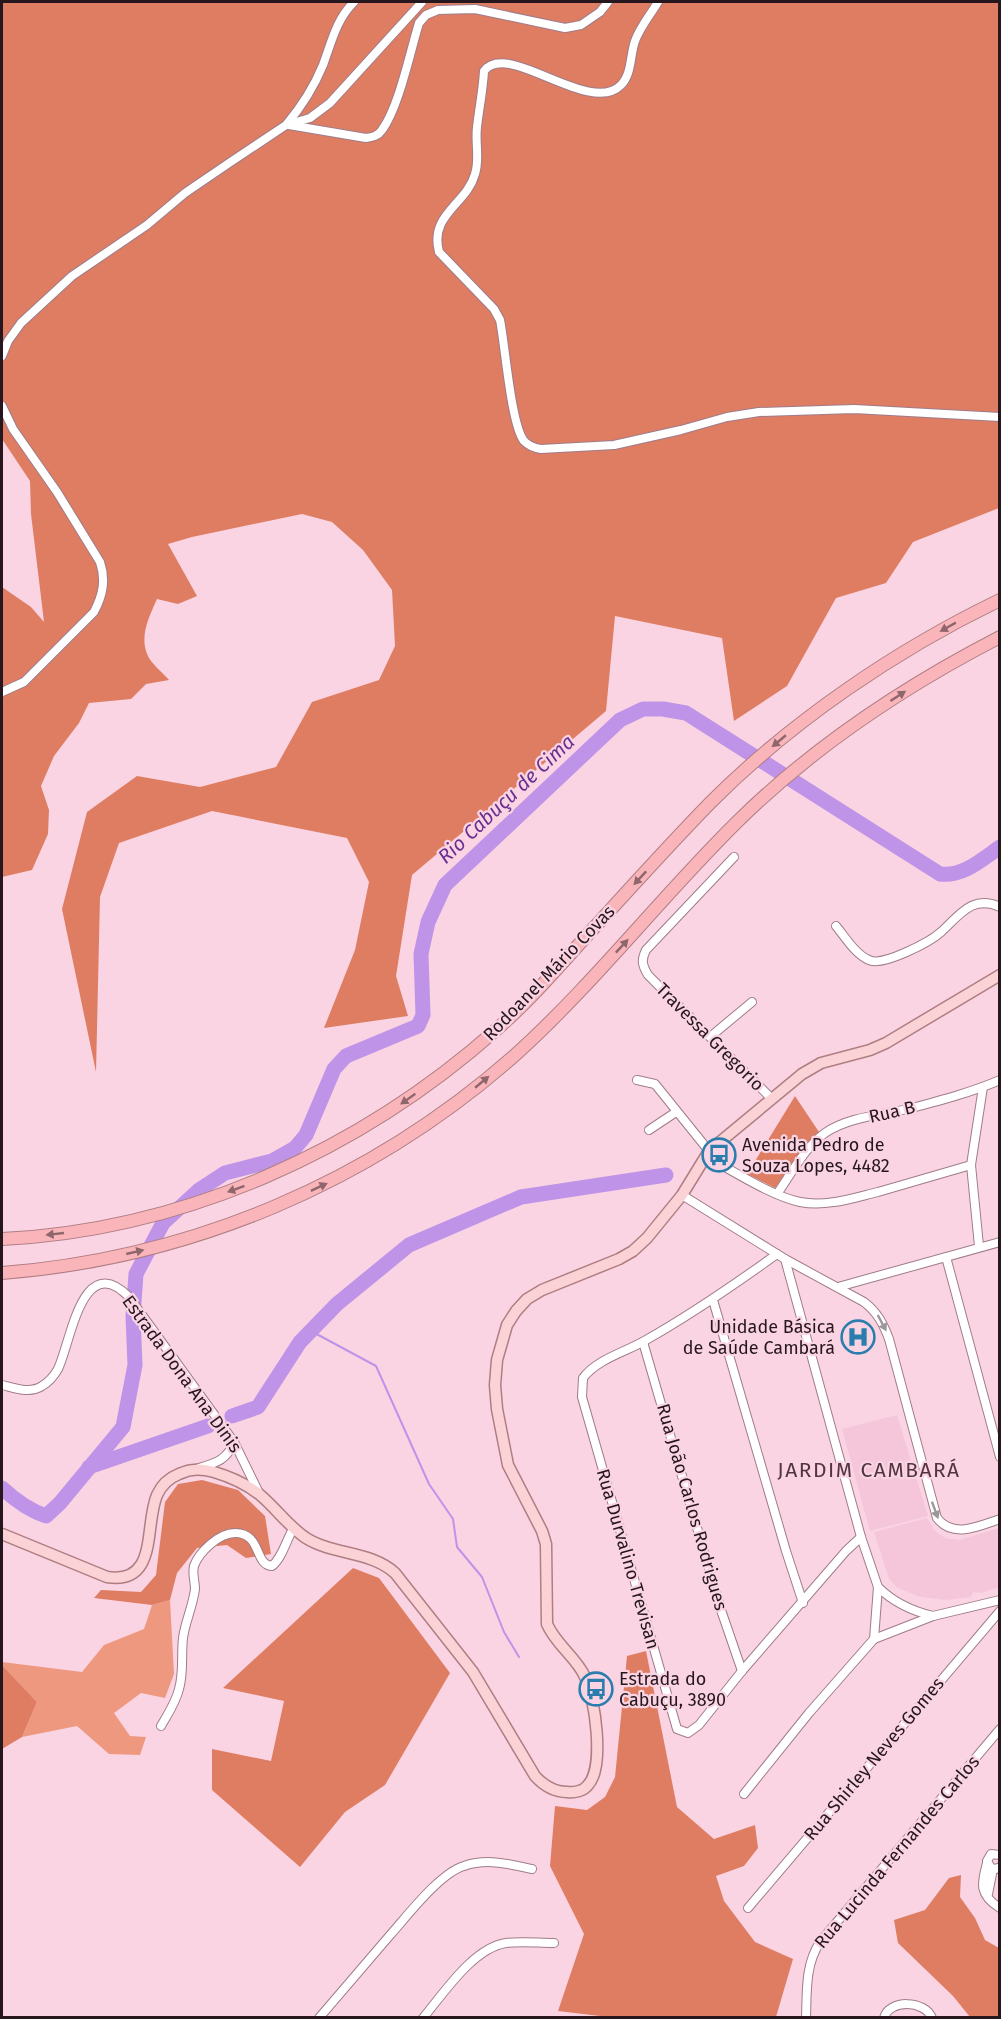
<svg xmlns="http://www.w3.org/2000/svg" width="1001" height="2019" viewBox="0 0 1001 2019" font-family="'Fira Sans',sans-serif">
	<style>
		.built { fill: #f5c6d9 }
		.green { fill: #ee987f }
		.forest { fill: #de7d62 }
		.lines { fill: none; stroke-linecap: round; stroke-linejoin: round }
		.stream { stroke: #be93e8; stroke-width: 2 }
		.river { stroke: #be93e8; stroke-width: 15 }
		.minor-casing { stroke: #9f7c8a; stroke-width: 10 }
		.major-casing { stroke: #af7e83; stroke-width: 13 }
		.highway-casing { stroke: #af7e83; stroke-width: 14 }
		.minor { stroke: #fff; stroke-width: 8 }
		.major { stroke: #fbd3d6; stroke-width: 10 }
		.highway { stroke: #f9b5ba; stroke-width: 12 }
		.oneway { fill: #8f666c }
		.oneway2 { fill: #9d9799 }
		.labels { text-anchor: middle; stroke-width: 4.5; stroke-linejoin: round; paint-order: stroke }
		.street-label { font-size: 18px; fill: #25171d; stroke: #fbd4e3 }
		.poi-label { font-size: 18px; fill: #25171d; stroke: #fbd4e3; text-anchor: start }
		.water-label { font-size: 20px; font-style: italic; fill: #673092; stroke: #fbd4e3 }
		.quarter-label { font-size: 21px; letter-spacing: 1.5px; fill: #533442; stroke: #fbd4e3 }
	</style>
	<rect width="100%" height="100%" fill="#fbd4e3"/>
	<g class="built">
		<polygon points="897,1415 928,1516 870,1531 842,1429"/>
		<polygon points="927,1518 935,1531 945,1538 959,1540 999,1528 999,1587 982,1593 973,1592 971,1597 946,1600 920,1597 898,1588 889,1579 874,1532"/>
	</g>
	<polygon class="green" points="170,1600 174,1674 165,1698 141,1693 114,1713 130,1736 146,1737 140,1755 109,1754 77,1726 22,1737 37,1702 2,1665 2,1662 82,1672 104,1645 144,1629 152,1605"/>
	<g class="forest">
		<path d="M2 2H999V508L913 542 886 583 836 598 787 686 734 721 722 638 615 616 606 711 412 875 396 976 408 1016 324 1028 355 950 369 882 347 838 212 811 119 843 100 897 96 1072 62 909 87 812 137 776 200 787 276 767 312 702 379 680 395 646 392 590 363 550 332 522 302 514 192 537 168 544 197 596 178 604 157 599C149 617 138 638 149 658 154 666 163 673 169 680L146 684 131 699 89 703 79 723 54 756 41 786 49 810 48 834 32 870 2 877V587L31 607 44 622 31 514 30 481 2 439Z"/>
		<polygon points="795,1096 819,1132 797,1157 775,1188 747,1174"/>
		<polygon points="202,1480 238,1490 265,1516 271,1554 246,1558 227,1545 197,1548 177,1573 170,1600 152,1605 94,1598 101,1590 141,1592 156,1575 165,1502 178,1484"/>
		<polygon points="353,1568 379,1578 450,1673 385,1785 345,1812 300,1867 212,1790 212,1749 271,1761 284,1701 223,1688"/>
		<polygon points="646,1651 677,1807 714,1839 755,1825 758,1848 744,1866 716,1876 724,1901 755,1942 793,1959 776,2017 617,2018 558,2011 584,1934 550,1866 555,1806 587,1810 605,1797 615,1777 627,1656"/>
		<polygon points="2,1665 37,1702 22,1737 2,1749"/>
		<polygon points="961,1875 960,1897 975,1918 985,1940 999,1948 999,2017 970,2017 953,1996 898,1943 894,1920 925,1910 949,1878"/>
	</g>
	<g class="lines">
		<polyline class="stream" points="311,1331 376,1366 429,1484 453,1519 457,1547 482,1577 504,1632 519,1657"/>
		<g class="river">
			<polyline points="232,1416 258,1407 300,1342 337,1304 409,1245 521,1197 666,1175"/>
			<polyline points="89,1467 208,1426"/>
			<path d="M2 1488C15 1500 28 1510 46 1516L60 1503 123 1427 135 1365 133 1316 136 1274 163 1223 199 1190 225 1173 272 1161 295 1148 306 1135 334 1069 346 1056 418 1026 423 1015 421 954 428 922 445 885 620 720 643 709H663L686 713 940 874C963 877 981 860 1000 847"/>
		</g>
		<defs>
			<g id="minor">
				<path d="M658 2C651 14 640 27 635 41 630 55 632 74 621 85 590 117 507 39 484 71 483 90 479 109 477 127 475 143 480 159 475 174 467 204 429 214 439 252L494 309 500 320C505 344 511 425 524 441 529 446 534 448 541 449L614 445 681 430 727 417 759 412 854 409 1000 417"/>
				<path d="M286 125C302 106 314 87 323 65 332 41 336 20 354 2"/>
				<path d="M289 125 366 138C373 137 378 136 382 130 399 107 410 52 419 23L426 15 438 10 475 9 565 28 581 25 600 12 608 2"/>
				<polyline points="2,356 8,341 21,323 72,276 147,225 185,193 232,161 286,125 310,118 330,103 422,2"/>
				<path d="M2 406 13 429 57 492 100 562C106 580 103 595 94 612L24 682 2 692"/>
				<path d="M734 857 646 950C641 960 642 965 648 975L772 1099"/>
				<path d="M836 926C845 937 856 955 869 960 882 967 930 942 941 932 959 916 972 894 1000 907"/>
				<polyline points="710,1037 752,1002"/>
				<polyline points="637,1080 655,1084 709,1151"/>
				<polyline points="649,1130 676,1112"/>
				<path d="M705 1156C732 1170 771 1196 800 1202 827 1207 853 1198 878 1192 909 1183 940 1174 971 1165"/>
				<path d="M777 1194C791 1174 805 1147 825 1133 850 1116 884 1115 912 1108 942 1100 972 1092 1000 1080"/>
				<path d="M682 1195 785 1259 864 1302C877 1312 883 1323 889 1339L937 1518C953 1539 979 1526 1000 1519"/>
				<polyline points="979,1246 971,1165 983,1087"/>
				<path d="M777 1254C734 1285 692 1314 646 1340 626 1352 597 1359 583 1378L582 1397 677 1729 688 1733 699 1725 742 1671 846 1551 861 1537"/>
				<polyline points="946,1257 1000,1457"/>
				<polyline points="838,1287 1000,1242"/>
				<polyline points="713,1300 786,1551 803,1603"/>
				<polyline points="643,1342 721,1610 742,1671"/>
				<path d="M2 1385C15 1388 30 1394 42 1386 49 1382 54 1376 58 1369 71 1342 82 1249 129 1297L234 1442 260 1495"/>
				<path d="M199 1468C216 1463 227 1460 234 1442"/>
				<path d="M878 1587C893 1602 912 1611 933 1616"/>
				<polyline points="874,1639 933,1616 1000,1600"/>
				<path d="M161 1726C168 1714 176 1702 179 1689 184 1672 181 1655 183 1638 185 1622 193 1606 195 1589 195 1581 192 1574 194 1566 199 1552 219 1533 235 1533 262 1533 254 1565 272 1566 282 1558 286 1541 293 1529"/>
				<polyline points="744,1794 809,1713 874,1639 878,1587 861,1537 785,1259"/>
				<polyline points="1000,1855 991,1854 987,1861 991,1868 996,1869 1000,1867"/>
				<path d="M987 1863C981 1884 979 1895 1000 1908"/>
				<polyline points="988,1894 993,1869"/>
				<polyline points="748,1908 1000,1611"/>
				<path d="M319 2018C343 1990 367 1962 391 1934 408 1915 440 1873 464 1866 487 1858 509 1864 532 1869"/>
				<path d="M423 2018C444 1993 473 1948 506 1943 521 1941 538 1943 554 1943"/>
				<path d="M806 2018C807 1991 805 1965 820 1942L1000 1729"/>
				<path d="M884 2018C889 1999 925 2000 932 2018"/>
			</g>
			<path id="major" d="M2 1534 107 1577C159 1585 144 1525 157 1495 161 1486 169 1478 179 1474 192 1468 202 1469 214 1472 231 1477 246 1484 259 1494 276 1508 288 1526 306 1538 333 1555 371 1551 395 1573L473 1672 535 1776C544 1786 554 1792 567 1792 574 1793 584 1791 588 1785 605 1767 595 1698 585 1677 577 1658 556 1645 547 1624L546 1544 542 1531 508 1465 497 1409 495 1385 497 1360 507 1325 516 1311 527 1299 542 1290 619 1259 633 1251 647 1238 682 1195 709 1151 802 1074 821 1063 870 1050 886 1043 1000 975"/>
			<g id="highway">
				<path d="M2 1239C185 1230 361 1150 497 1029 528 1002 555 971 582 941 625 894 667 847 711 802 792 721 896 650 1000 600"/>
				<path d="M2 1273C192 1258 371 1182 514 1056 594 984 660 898 737 822 814 746 903 687 1000 637"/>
			</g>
		</defs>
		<use href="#minor" class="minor-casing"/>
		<use href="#major" class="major-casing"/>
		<use href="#highway" class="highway-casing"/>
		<use href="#minor" class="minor"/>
		<use href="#major" class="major"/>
		<use href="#highway" class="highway"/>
	</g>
	<defs><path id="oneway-solid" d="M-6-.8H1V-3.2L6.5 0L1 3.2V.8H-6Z" transform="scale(1.5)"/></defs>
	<g class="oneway">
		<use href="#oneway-solid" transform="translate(948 627) rotate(151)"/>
		<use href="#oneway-solid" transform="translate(898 696) rotate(-33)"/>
		<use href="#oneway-solid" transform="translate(779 741) rotate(140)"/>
		<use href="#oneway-solid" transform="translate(640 878) rotate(133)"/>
		<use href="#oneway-solid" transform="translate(622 946) rotate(-47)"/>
		<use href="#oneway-solid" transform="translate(482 1082) rotate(-40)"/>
		<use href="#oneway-solid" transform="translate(408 1099) rotate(145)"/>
		<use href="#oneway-solid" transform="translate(319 1187) rotate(-25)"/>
		<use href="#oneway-solid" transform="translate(236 1189) rotate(160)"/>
		<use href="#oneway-solid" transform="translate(55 1234) rotate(174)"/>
		<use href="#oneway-solid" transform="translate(135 1252) rotate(-13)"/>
	</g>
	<g class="oneway2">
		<use href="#oneway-solid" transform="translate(882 1323) rotate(62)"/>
		<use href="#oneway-solid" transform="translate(935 1510) rotate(70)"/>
	</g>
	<defs>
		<symbol id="bus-ring" viewBox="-11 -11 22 22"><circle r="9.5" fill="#fbd4e3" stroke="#2b7dae" stroke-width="1.5"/><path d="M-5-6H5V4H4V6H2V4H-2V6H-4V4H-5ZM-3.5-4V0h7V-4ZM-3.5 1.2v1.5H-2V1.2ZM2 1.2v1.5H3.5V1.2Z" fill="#2b7dae"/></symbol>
		<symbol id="hospital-ring" viewBox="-11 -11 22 22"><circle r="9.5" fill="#fbd4e3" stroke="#2b7dae" stroke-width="1.5"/><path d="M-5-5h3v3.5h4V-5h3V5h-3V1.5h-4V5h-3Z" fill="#2b7dae"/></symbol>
	</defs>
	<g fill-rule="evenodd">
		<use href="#bus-ring" x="700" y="1136" width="38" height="38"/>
		<use href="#hospital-ring" x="839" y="1318" width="38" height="38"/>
		<use href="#bus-ring" x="577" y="1670" width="38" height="38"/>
	</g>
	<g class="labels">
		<g class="street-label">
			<text transform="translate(549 973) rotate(-46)" y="6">Rodoanel Mário Covas</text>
			<text transform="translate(710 1037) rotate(45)" y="6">Travessa Gregorio</text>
			<text transform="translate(892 1112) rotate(-13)" y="6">Rua B</text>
			<text transform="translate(182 1374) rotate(54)" y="6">Estrada Dona Ana Dinis</text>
			<text transform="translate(692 1507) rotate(74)" y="6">Rua João Carlos Rodrigues</text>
			<text transform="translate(628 1559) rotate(74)" y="6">Rua Durvalino Trevisan</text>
			<text transform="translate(874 1759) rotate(-50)" y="6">Rua Shirley Neves Gomes</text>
			<text transform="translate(897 1852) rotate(-50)" y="6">Rua Lucinda Fernandes Carlos</text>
		</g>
		<g class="poi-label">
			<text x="742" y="1151">Avenida Pedro de<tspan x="742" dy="21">Souza Lopes, 4482</tspan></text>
			<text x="835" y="1333" text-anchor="end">Unidade Básica<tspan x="835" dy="21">de Saúde Cambará</tspan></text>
			<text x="619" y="1685">Estrada do<tspan x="619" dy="21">Cabuçu, 3890</tspan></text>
		</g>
		<g class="water-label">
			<text transform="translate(506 799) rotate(-43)" y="7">Rio Cabuçu de Cima</text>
		</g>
		<g class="quarter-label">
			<text x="869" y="1477">JARDIM CAMBARÁ</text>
		</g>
	</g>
	<rect width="1001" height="2019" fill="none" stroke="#25171d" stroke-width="6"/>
</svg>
